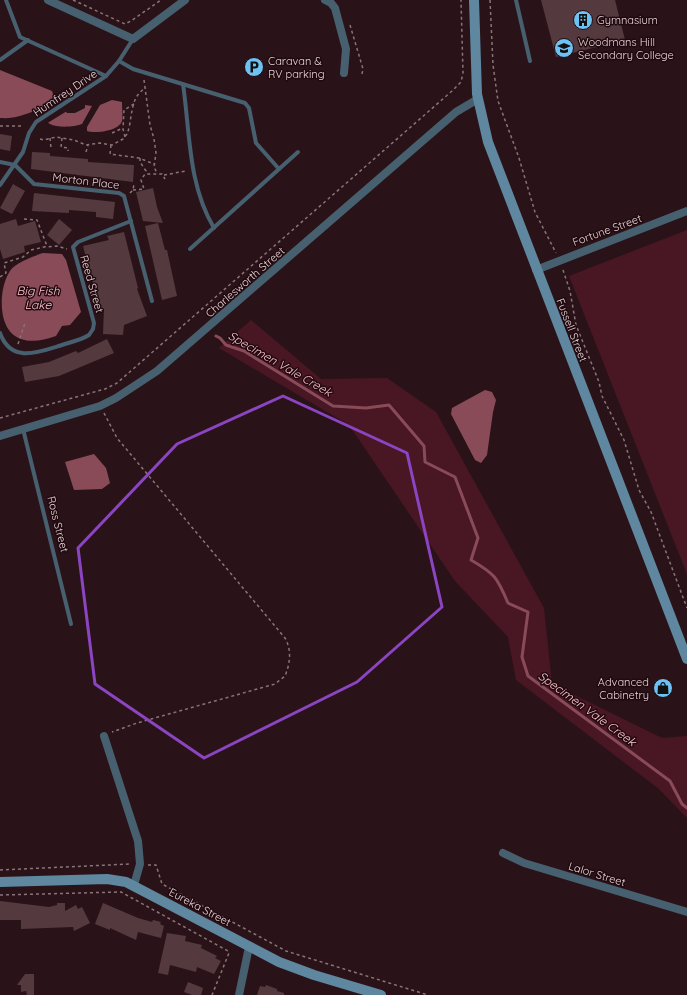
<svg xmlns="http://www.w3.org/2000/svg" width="687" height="995" viewBox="0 0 687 995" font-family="Quicksand,sans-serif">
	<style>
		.green { fill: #491624 }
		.water { fill: #894b58 }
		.pier { fill: #2a1318 }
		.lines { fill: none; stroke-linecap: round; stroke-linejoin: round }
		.stream { stroke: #894b58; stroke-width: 3 }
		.building { fill: #543a3f }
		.path { stroke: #897579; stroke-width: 1.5; stroke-dasharray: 3 3; stroke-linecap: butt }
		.lane { stroke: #47606f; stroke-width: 4 }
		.street { stroke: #47606f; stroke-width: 8 }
		.secondary { stroke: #5f87a0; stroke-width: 10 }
		.marked { fill: none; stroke: #8b45c3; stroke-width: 3; stroke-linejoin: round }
		.labels { text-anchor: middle; stroke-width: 3; stroke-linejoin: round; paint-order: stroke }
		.poi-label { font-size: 11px; fill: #e6d5d8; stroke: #200a0f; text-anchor: start }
		.street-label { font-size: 11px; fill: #e6d5d8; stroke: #200a0f }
		.water-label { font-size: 12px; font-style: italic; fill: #fec2cd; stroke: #200a0f }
	</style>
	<rect width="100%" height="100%" fill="#2a1318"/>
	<g class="green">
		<polygon points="687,230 687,574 569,276"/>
		<polygon points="251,320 321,379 387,378 436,412 544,608 552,684 662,738 687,736 687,818 659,789 516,680 508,637 455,581 349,425 219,348"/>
	</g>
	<g class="water">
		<path d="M0 70 52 91 54 97 67 113H75L85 108V105L92 106 82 124C75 127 57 128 50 124 45 121 41 114 37 110 23 115 15 119 0 118Z"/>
		<path d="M112 100 122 102C122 108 123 116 122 121 119 131 95 134 87 131V127L100 105Z"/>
		<path d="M43 253 62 254 66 260 81 312 70 325 62 326 56 336C29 346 5 342 2 309 1 296 3 282 10 271 15 263 34 256 43 253Z"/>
		<polygon points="485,390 492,392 496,400 493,412 487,455 481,463 475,460 451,414 452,408"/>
		<polygon points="94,454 106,468 110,483 102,489 74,490 65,462"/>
	</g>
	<polygon class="pier" points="57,99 67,111 46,124 36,112 33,113"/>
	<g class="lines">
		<path class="stream" d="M216 336 220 338 226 345 244 351 333 406 366 408 389 405 424 446 425 462 455 477 478 538 471 560C495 574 497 577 508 603L528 612 522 657 528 676 670 781 682 804 687 808"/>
	</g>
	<g class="building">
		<polygon points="541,0 615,0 625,40 556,57"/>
		<polygon points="0,134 12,136 10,151 0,149"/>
		<polygon points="32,152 50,153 50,156 88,159 88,162 134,165 133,182 31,169"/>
		<polygon points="13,184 25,191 12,214 0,208"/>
		<polygon points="153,188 157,207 163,223 143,221 136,192"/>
		<polygon points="34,193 115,202 113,219 96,217 96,212 69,210 69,213 32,211"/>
		<polygon points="16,219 18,226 35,221 41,242 24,246 25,252 3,259 0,249 0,224"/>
		<polygon points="59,219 72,230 59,245 47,235"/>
		<polygon points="158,223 165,250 167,250 177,296 162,300 145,226"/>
		<polygon points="124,232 138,288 137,289 147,316 124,325 123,335 103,334 104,309 100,310 83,246 109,240 107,236"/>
		<polygon points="107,339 114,353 59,376 25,382 22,367 49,362 76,351 78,353"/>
		<polygon points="0,901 49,907 57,905 57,903 65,903 65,911 76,905 78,909 82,907 90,923 74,931 73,927 21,929 21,920 0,920"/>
		<polygon points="103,903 138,918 152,922 153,920 161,922 160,924 164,926 161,938 138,932 136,940 110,928 110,930 95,924"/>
		<polygon points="167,933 186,936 185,941 202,945 201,948 217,956 215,958 221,961 214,974 197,967 196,972 170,965 168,975 158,973"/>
		<polygon points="25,974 34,974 34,995 27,995 26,991 21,992 21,985 17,985"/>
		<polygon points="188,982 203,988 201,995 192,995 184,992"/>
		<polygon points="266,985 277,989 277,991 284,993 284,995 257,995 260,986 265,987"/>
	</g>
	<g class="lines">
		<g class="path">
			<polyline points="73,0 125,24 131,21 161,0"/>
			<polyline points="490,0 493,65 498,101 519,158 535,212 556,253"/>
			<polyline points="350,25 363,69 362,74"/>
			<polyline points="144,80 150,125 154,139 156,153 154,167 157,173"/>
			<polyline points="0,126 24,126"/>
			<polyline points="112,133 123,128"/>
			<polyline points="125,137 123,129 124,110 134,104"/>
			<polyline points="50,138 51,148"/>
			<polyline points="62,138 61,147 68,148 68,151"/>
			<path d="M40 139 44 140 56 137 74 140 86 145 100 143 112 145 123 139 127 134C133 120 129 96 146 88"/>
			<polyline points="111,145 110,154 139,158 154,164"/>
			<polyline points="86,152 88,145"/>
			<polyline points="140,158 140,162 146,171 145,174"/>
			<polyline points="164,175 186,171"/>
			<polyline points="133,190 144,189 141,180 145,174 162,174 165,179"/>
			<polyline points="130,193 133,190 134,184"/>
			<polyline points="24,219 37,220 47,246"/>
			<polyline points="563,270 570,291 576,325 599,382 602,396 624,440 639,490 651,512 687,608"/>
			<polyline points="0,277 6,273 4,263 23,257 31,250 44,247 57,246 67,249"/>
			<polyline points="18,344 25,323"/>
			<path d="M104 413 117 438 285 638C292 650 290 664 285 676L275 684 137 723 112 732"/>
			<polyline points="0,418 105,389 117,383 452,91 461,82 463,73 461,0"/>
			<polyline points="148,865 156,865 162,884 286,951 428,995"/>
			<polyline points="0,870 130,864"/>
			<polyline points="0,895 121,892 228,951 229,953 212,995"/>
		</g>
		<g class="lane">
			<polyline points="6,0 20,37 106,76"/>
			<polyline points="516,0 530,61"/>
			<polyline points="0,60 28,40"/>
			<polyline points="119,61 133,69 245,103 249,108 256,143 279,169"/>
			<path d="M183 84C190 132 188 185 214 228"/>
			<polyline points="0,162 15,165 34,184 119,193 124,196 152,301"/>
			<polyline points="0,185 23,152 29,133 36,122 106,76 119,61 133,39"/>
			<polyline points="190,249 298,152"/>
			<path d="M0 333C11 364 39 352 62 345 71 342 81 340 89 335L93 329 94 323 73 247 78 242 131 221"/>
			<polyline points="23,429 71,624"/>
		</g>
		<g class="street">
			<polyline points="48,0 133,39 185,0"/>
			<polyline points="325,0 331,3 335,8 346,49 344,73"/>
			<polyline points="536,270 687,211"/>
			<polyline points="0,436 100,406 116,398 157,371 456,112 478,99"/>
			<polyline points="104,736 138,841 140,864 134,885"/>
			<polyline points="503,853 524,863 687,912"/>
			<polyline points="239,995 249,947"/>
		</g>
		<g class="secondary">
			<polyline points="474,0 477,94 488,142 687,659"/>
			<polyline points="0,882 107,879 126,882 279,962 314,975 381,995"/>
		</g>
	</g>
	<path class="marked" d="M283 396 407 453 442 607 357 682 204 758 95 684 78 548 177 444Z"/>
	<defs>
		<symbol id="building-disc" viewBox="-11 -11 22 22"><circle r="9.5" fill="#6ec2f3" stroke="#200a0f"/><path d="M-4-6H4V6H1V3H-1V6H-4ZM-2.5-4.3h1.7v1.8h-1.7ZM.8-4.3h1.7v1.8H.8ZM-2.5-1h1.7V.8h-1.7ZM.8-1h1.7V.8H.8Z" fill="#111"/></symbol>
		<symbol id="school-disc" viewBox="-11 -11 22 22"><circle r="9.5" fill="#6ec2f3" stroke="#200a0f"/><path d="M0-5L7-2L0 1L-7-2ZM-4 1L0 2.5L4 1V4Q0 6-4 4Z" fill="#111"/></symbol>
		<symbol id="parking-disc" viewBox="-11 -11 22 22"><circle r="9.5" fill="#6ec2f3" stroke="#200a0f"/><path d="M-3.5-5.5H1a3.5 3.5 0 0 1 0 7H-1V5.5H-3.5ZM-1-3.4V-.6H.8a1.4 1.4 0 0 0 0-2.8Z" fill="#111"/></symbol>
		<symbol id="shop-disc" viewBox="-11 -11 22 22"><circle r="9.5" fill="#6ec2f3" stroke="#200a0f"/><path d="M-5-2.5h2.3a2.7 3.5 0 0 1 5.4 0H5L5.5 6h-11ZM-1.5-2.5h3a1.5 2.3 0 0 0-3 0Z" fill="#111"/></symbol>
	</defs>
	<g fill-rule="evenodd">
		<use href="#building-disc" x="572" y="9" width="22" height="22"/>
		<use href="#school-disc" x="553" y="37" width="22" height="22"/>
		<use href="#parking-disc" x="243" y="56" width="22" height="22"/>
		<use href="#shop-disc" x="652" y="677" width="22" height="22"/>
	</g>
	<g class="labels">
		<g class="poi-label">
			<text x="597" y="24">Gymnasium</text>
			<text x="578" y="46">Woodmans Hill<tspan x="578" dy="13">Secondary College</tspan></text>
			<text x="268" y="65">Caravan &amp;<tspan x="268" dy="13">RV parking</tspan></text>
			<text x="649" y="686" text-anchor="end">Advanced<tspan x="649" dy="13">Cabinetry</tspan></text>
		</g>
		<g class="street-label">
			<text transform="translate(65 93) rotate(-34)" y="4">Humfrey Drive</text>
			<text transform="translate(86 181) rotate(7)" y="4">Morton Place</text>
			<text transform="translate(607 230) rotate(-20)" y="4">Fortune Street</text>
			<text transform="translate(245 282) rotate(-41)" y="4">Charlesworth Street</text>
			<text transform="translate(92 284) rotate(74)" y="4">Reed Street</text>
			<text transform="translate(572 330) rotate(69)" y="4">Fussell Street</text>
			<text transform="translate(58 524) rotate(76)" y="4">Ross Street</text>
			<text transform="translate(597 874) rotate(17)" y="4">Lalor Street</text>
			<text transform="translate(200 907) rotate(28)" y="4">Eureka Street</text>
		</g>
		<g class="water-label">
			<text x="38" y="295">Big Fish<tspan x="38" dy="14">Lake</tspan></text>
			<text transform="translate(280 364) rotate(30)" y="4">Specimen Vale Creek</text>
			<text transform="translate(587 709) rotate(36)" y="4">Specimen Vale Creek</text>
		</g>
	</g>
</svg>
